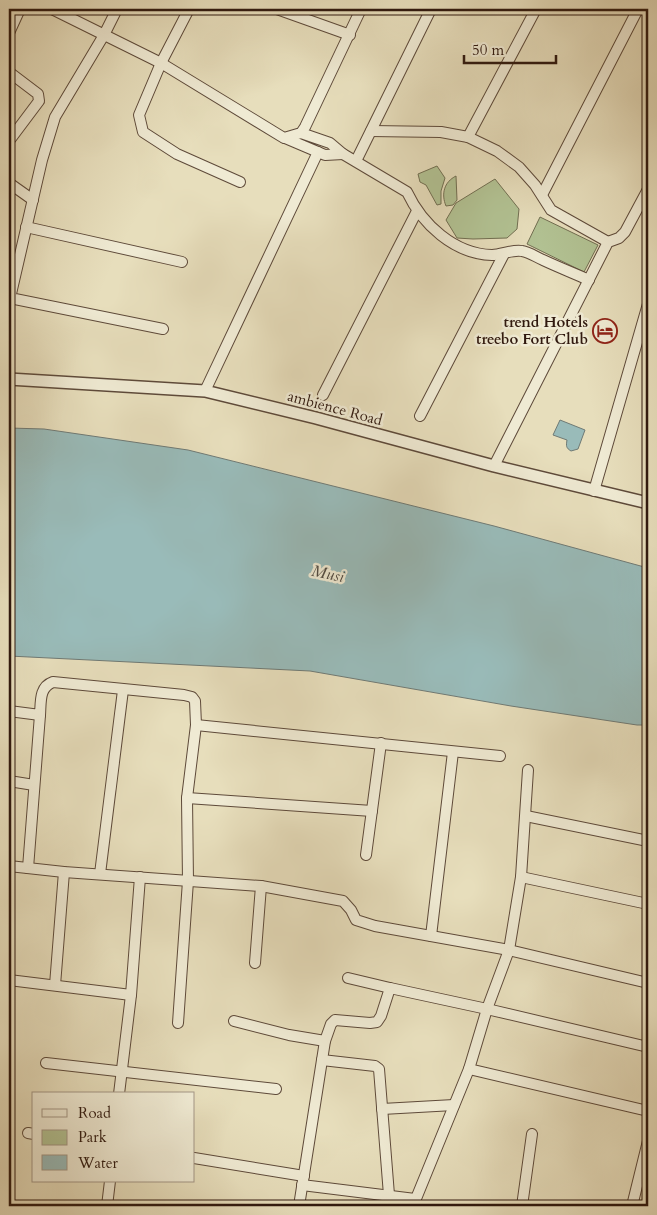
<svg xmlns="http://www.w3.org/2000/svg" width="657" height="1215" viewBox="0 0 657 1215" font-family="Cardo,serif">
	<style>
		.green { fill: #b2c293; stroke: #716e51 }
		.water { fill: #99bbb9; stroke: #6f7a75 }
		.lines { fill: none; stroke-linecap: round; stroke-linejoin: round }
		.minor-casing { stroke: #5e4a3a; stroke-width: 12 }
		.tertiary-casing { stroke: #5e4a3a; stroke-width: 14 }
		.minor { stroke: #efead3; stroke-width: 10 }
		.tertiary { stroke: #efead3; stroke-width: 11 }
		.labels { text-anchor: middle; stroke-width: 5; stroke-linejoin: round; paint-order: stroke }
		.poi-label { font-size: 15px; font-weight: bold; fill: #30190f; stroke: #efead3; text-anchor: end }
		.street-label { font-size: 15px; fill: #30190f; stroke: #efead3 }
		.water-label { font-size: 16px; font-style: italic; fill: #504a42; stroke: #efead3 }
	</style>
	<rect width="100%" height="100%" fill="#e7debc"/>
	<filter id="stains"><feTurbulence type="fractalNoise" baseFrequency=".004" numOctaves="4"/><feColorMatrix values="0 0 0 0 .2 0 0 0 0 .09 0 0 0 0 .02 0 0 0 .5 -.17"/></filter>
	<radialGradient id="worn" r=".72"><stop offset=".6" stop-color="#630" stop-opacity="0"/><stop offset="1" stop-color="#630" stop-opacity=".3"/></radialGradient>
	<g class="green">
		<polygon points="437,166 445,178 441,191 441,204 437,205 426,185 420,182 418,174"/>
		<path d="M456 176 457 200 453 205 446 206C441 194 444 182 456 176Z"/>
		<polygon points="495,179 519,209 517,229 507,238 473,239 457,238 446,220 456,203"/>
		<polygon points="540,217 598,245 584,272 527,244"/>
	</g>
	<g class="water">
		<path d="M560 420 585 430 578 449 571 451C566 448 566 446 567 440L553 435Z"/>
		<polygon points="9,428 44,429 188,450 494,526 648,568 648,725 637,725 511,706 310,671 9,656"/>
	</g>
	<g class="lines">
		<defs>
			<g id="minor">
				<polyline points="52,9 161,63 284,138 301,133 305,127 361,9"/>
				<polyline points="117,9 104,35 55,117 42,160 10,298 163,329"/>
				<polyline points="189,9 161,63 139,115 143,132 177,154 240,182"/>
				<polyline points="277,9 350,35"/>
				<polyline points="9,33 20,9"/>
				<polyline points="9,72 38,94 39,101 9,141"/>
				<polyline points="371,131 441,132 468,137 497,151 519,167 535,185 551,210 608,242"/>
				<polyline points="468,137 536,9"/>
				<polyline points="285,138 325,155 343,154 330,143 301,133"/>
				<path d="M343 154 407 192C422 224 454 254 492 255 501 255 513 249 522 251 529 252 536 257 543 260 558 267 573 273 589 280"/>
				<polyline points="356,161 431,9"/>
				<polyline points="9,183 33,200"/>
				<polyline points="542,195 638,9"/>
				<polyline points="26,227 182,262"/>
				<polyline points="205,391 318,152"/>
				<polyline points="323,395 417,211"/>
				<polyline points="420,416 504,254"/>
				<polyline points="494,466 608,242 619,238 625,232 648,189"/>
				<polyline points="594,491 648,304"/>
				<path d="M9 711 40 715C41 702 39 687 53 682L184 695 192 697 195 701 196 725 187 798 188 881 178 1023"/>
				<polyline points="196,725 500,756"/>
				<polyline points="9,781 34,785"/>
				<polyline points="187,798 372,811"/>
				<polyline points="526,816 648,841"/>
				<polyline points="366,855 381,743"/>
				<polyline points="9,866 64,872 261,886 343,901 351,910 356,920 375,926 509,950 648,983"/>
				<polyline points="28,868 40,715"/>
				<polyline points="100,874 123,690"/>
				<polyline points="521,877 648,904"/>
				<polyline points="431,936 453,752"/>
				<polyline points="255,963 261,886"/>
				<polyline points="348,978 390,988"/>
				<polyline points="9,980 131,995"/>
				<polyline points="55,985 64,872"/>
				<polyline points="234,1021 289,1035 325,1041"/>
				<polyline points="322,1060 375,1066 379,1069 389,1195"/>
				<polyline points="46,1063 276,1089"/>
				<polyline points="469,1069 648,1111"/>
				<polyline points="119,1094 131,995 140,877"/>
				<polyline points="382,1109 454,1105"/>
				<polyline points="28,1133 34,1134"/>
				<polyline points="194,1158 304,1176"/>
				<polyline points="302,1185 415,1199"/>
				<polyline points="107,1206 110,1181"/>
				<polyline points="299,1206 325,1041 331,1024 335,1020 370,1023 377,1022 381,1016 390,988 487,1009 648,1047"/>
				<polyline points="413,1206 469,1069 487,1009 509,950 521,877 528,770"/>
				<polyline points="522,1206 532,1134"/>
				<polyline points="632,1206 648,1141"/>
			</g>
			<polyline id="tertiary" points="9,379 205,391 316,418 494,466 648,503"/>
		</defs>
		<use href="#minor" class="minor-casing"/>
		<use href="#tertiary" class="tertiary-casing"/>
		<use href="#minor" class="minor"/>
		<use href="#tertiary" class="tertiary"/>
	</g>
	<defs>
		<symbol id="hotel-ring" viewBox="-11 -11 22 22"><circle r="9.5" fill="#efead3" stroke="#8f2418" stroke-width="1.5"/><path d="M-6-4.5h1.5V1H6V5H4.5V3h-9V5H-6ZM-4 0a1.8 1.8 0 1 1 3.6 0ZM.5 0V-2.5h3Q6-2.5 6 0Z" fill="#8f2418"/></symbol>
	</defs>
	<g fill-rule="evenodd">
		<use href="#hotel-ring" x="591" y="317" width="28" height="28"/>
	</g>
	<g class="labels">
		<g class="poi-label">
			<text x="588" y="327">trend Hotels<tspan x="588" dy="17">treebo Fort Club</tspan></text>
		</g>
		<g class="street-label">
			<text transform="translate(335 408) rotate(15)" y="5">ambience Road</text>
		</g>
		<g class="water-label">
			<text transform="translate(328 573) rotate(12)" y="6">Musi</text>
		</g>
	</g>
	<rect width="657" height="1215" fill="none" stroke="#e7debc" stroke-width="30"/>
	<rect x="10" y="10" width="637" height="1195" fill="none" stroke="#30190f" stroke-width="2.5"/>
	<rect x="15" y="15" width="627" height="1185" fill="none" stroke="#30190f"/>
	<rect x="32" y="1092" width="162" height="90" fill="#efead3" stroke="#a39685"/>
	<rect x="42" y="1109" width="25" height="8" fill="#efead3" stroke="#a39685"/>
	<text x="78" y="1118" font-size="15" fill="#30190f">Road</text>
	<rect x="42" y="1130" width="25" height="15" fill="#b2c293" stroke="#a39685"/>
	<text x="78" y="1142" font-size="15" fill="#30190f">Park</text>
	<rect x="42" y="1155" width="25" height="15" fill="#99bbb9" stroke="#a39685"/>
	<text x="78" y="1168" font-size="15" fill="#30190f">Water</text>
	<path d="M464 55v8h92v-8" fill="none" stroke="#30190f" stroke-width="2.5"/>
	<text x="472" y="55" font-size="15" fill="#30190f" stroke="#efead3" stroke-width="4" paint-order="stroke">50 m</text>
	<rect width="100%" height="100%" filter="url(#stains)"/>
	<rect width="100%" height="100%" fill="url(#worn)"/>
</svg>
